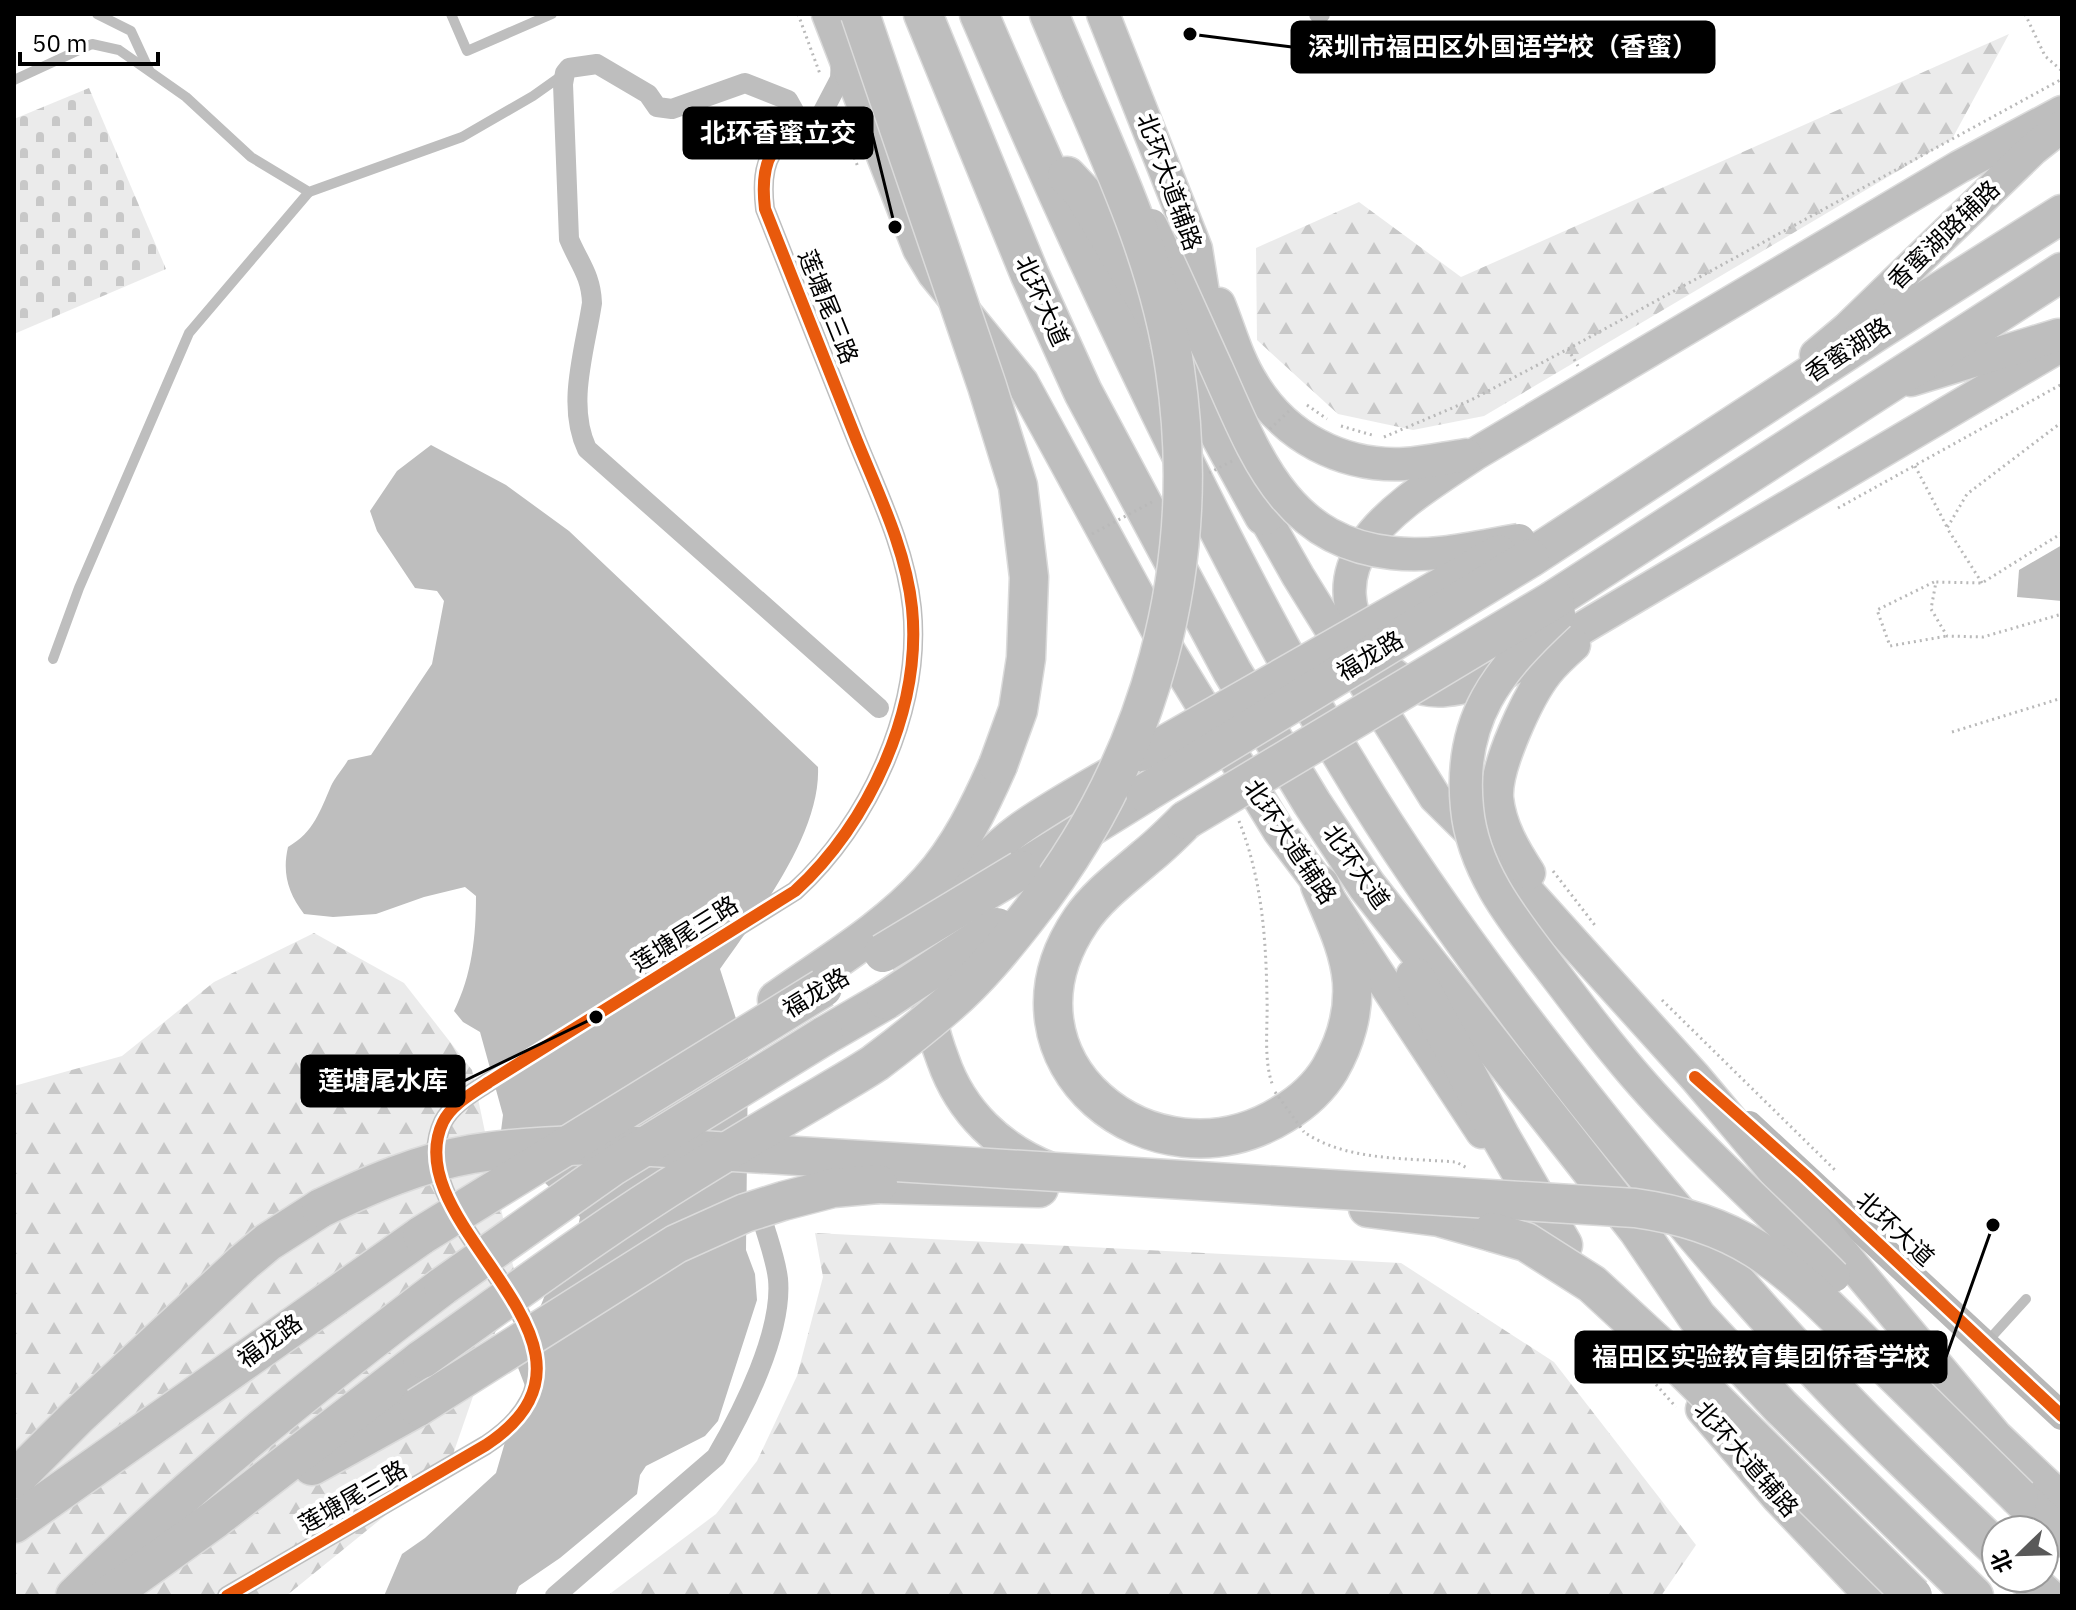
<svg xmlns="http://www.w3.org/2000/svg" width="2076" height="1610" viewBox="0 0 2076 1610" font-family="'IBM Plex Sans','Noto Sans SC',sans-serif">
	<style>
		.forest { fill: url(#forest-firs) }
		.cemetery { fill: url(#cemetery-stones) }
		.water { fill: #bebebe }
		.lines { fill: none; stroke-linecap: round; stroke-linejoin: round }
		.primary-casing { stroke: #dbdbdb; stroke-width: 35 }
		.highway-casing { stroke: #dbdbdb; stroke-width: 41 }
		.path { stroke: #b9b9b9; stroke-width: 3; stroke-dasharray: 2 4; stroke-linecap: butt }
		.lane { stroke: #bebebe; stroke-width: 10 }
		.street { stroke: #bebebe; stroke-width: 20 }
		.secondary { stroke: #b8b8b8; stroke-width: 28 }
		.primary { stroke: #bebebe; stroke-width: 32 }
		.highway { stroke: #bebebe; stroke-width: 38 }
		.primary-bridge-casing { stroke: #dbdbdb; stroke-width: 35; stroke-linecap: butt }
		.highway-bridge-casing { stroke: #dbdbdb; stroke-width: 41; stroke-linecap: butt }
		.path-bridge { stroke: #b9b9b9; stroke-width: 3; stroke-dasharray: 2 4; stroke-linecap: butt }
		.primary-bridge { stroke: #bebebe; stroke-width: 32 }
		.highway-bridge { stroke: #bebebe; stroke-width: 38 }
		.cycleway-casing { stroke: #fff; stroke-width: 17 }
		.cycleway { stroke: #e8590c; stroke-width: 12 }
		.labels { text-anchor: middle; stroke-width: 8; stroke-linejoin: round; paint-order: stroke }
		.street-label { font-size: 24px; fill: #000; stroke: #fff }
		.leader { fill: none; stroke: #000; stroke-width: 3 }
		.callout-dot { fill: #000; stroke: #fff; stroke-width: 3 }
		.callout { fill: #000; stroke: #000; stroke-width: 3 }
		.callout-label { font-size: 26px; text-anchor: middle; font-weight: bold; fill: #fff }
	</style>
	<defs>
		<pattern id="forest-firs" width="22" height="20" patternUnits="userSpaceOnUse" patternTransform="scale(2)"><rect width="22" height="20" fill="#ebebeb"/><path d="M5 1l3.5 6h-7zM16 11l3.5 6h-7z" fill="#c8c8c8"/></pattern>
		<pattern id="cemetery-stones" width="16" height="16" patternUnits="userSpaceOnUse" patternTransform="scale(2)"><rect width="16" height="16" fill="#ebebeb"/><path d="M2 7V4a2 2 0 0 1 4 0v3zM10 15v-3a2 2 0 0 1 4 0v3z" fill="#c8c8c8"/></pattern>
	</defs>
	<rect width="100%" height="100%" fill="#fff"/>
	<g class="forest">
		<polygon points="2009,34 1952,139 1484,416 1413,430 1338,414 1257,340 1256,248 1359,202 1461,277"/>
		<polygon points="314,933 404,983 472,1070 515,1275 450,1463 286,1596 14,1596 14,1086 122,1056 214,982"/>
		<polygon points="815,1233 1401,1263 1554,1362 1696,1545 1661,1596 607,1596 716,1514 757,1461 797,1376 823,1277"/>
	</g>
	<polygon class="cemetery" points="89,88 166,269 14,334 14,119"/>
	<g class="water">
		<path d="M431 445 506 485 569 531 818 767C821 834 757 916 720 969L748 1056 746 1250 755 1274 757 1300 718 1421 705 1436 646 1466 640 1475 637 1494 560 1558 519 1586 515 1596H384L402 1554 425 1538 496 1473 510 1425 530 1399 517 1365 561 1255 577 1232 580 1217 500 1139 503 1115 480 1032 463 1022 454 1011C472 975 476 936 476 896L465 887 424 897 376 914 333 917 304 914C288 893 282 873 288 847 314 832 320 811 331 786 335 777 343 769 348 760L371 755 432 664 444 601 437 591 415 588 377 531 370 511 397 471Z"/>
		<polygon points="2062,545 2062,601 2017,597 2019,570"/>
	</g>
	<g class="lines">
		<defs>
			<g id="primary">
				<polyline points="828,14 919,249 934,274 1022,382 1163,641 1279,831 1320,885 1482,1132"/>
				<polyline points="1103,14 1196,249 1212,349"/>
				<path d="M2062 112 1959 167 1475 454C1402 503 1300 559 1377 658 1393 679 1419 693 1446 690 1497 686 1554 644 1599 618L2062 345"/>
				<path d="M1219 304C1230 331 1237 359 1253 384 1285 437 1342 467 1404 464 1425 463 1445 458 1466 455"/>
				<polyline points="1816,355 1847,329 2033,149 2062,126"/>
				<polyline points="1911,380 2058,335"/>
				<polyline points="1254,493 1264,516 1298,576 1435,797 1499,860 1695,1077 1996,1436 2062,1499"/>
				<path d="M1529 873C1514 850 1500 826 1497 798 1495 767 1528 696 1547 672 1555 662 1565 653 1574 645"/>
				<path d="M1051 1169C1000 1149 961 1112 943 1060 932 1031 923 996 929 965 939 913 976 861 1018 830 1053 805 1091 785 1128 763"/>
				<polyline points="1702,1409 1779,1499 1871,1596"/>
			</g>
			<g id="highway">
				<polyline points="923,14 1030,275 1083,392 1232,671 1312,803 1367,886 1638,1230 1697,1317 1781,1407 1974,1596"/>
				<path d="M979 14C1044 166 1112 315 1185 463 1236 566 1289 669 1349 767 1403 858 1465 944 1529 1028 1618 1144 1711 1257 1810 1364 1870 1428 1933 1488 1996 1548"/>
				<polyline points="1049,14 1081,90"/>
				<polyline points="1067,176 1083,193 1142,293 1264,516"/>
				<polyline points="1530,558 1876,332 2062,214"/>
				<polyline points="1555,599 2062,272"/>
				<path d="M1186 820C1173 833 1160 846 1146 857 1123 877 1098 895 1081 920 986 1060 1153 1195 1283 1114 1303 1102 1318 1089 1330 1069 1345 1043 1354 1012 1352 982 1349 947 1333 917 1320 885"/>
				<polyline points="1021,870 1145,793"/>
				<polyline points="1415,977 1500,1136 1563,1245"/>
				<path d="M777 1000C829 963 886 930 929 882 959 849 980 806 998 765"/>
				<polyline points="824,1036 886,1000"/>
				<polyline points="878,1184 1039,1188"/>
				<polyline points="1368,1208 1439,1217 1492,1232"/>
				<polyline points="312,1466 418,1407"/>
				<polyline points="14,1480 78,1416 244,1262 268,1242 321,1208"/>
				<polyline points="2019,1497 2062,1538"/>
				<polyline points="14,1524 422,1235"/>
				<polyline points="2027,1578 2046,1596"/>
				<path d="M75 1596C190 1483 315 1383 443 1286"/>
				<polyline points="108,1596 215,1519 422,1359"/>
			</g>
		</defs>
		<use href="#primary" class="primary-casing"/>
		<use href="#highway" class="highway-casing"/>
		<g class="path">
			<polyline points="798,14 820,74"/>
			<polyline points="2025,14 2045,56 2062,71"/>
			<polyline points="852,152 858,167"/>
			<polyline points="1568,349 1578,366"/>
			<polyline points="1307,405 1327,419"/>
			<polyline points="1341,426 1372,435"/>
			<polyline points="1384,437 1471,400 1568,349 2062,79"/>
			<polyline points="1915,466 1947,527"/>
			<polyline points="1838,508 2062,384"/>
			<polyline points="2062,533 1982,583 1936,582 1931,609 1947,636 1983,637 2062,614"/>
			<polyline points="1934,582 1877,610 1890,646 1947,636"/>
			<polyline points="1982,583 1947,528 1967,494 2062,422"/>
			<polyline points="1952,732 2062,698"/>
			<path d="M1239 821C1262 879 1266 938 1267 999 1268 1025 1263 1061 1273 1086"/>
			<polyline points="1553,871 1597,928"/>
			<polyline points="1662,1000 1836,1171"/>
			<path d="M1307 1134C1349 1161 1407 1158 1456 1162L1469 1169"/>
			<polyline points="1652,1380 1676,1407"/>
		</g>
		<g class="lane">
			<polyline points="97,14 131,31 149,70"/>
			<polyline points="451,14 467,51 552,14"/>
			<polyline points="14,80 92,44 119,50 186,97 251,157 309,192 462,137 533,96 564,74"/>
			<polyline points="53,659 79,588 189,333 309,192"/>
			<polyline points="1986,1343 2026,1299"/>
		</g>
		<g class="street">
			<polyline points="1319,14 1320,14"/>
			<polyline points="818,121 840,79 841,58"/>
			<polyline points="818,121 847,128 876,142"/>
			<path d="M803 127 788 100 745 83 672 109 657 107 648 94 597 64 569 68 565 73 563 84 569 239C579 263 591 275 592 303 585 350 566 405 587 449L879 708"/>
			<path d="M227 1596 486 1445C639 1344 393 1227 443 1122 452 1104 473 1093 489 1082L795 891C869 824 922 709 912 608 906 550 879 495 857 441 827 364 796 287 765 209 759 158 772 140 818 121"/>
			<path d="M555 1596 716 1457C743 1411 783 1332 778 1279 776 1261 769 1242 764 1225"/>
		</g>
		<polyline class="secondary" points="1749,1125 2062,1416"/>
		<use href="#primary" class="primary"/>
		<use href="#highway" class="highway"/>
		<defs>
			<g id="primary-bridge">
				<path d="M1151 225C1174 272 1195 321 1217 369 1255 454 1285 542 1392 553 1435 558 1477 547 1519 540"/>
				<path d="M1559 614C1498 671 1458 718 1467 808 1473 874 1519 927 1557 977 1577 1003 1596 1029 1617 1054 1681 1133 1762 1204 1834 1276"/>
				<polyline points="1141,755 1499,551"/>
			</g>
			<g id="highway-bridge">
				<polyline points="860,14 987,386 1018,486 1029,577 1026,658 1018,710 998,765"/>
				<polyline points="1145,793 1530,558"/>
				<polyline points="1186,820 1555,599"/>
				<polyline points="883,953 1021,870"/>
				<polyline points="886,1000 997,927"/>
				<path d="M321 1208C369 1185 419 1163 472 1154 521 1146 571 1145 620 1145L1635 1208C1678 1214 1718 1225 1756 1249 1798 1276 1835 1315 1870 1350 1920 1399 1969 1448 2019 1497"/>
				<polyline points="1492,1232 1526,1242 1592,1284 1669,1355 1913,1596"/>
				<polyline points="422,1235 823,988"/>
				<polyline points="443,1286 613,1166 824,1036"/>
				<path d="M422 1359C511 1296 599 1230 692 1173 734 1147 776 1122 819 1097 837 1086 857 1075 875 1063 899 1045 923 1026 945 1007 977 980 1003 948 1028 916 1151 761 1204 565 1175 370 1161 272 1120 180 1081 90"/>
				<polyline points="418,1407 676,1244 745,1213 783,1201 833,1188 878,1184"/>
			</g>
		</defs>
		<use href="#primary-bridge" class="primary-bridge-casing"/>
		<use href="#highway-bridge" class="highway-bridge-casing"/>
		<g class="path-bridge">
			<polyline points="1270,429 1291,409"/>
			<polyline points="1209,473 1234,460"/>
			<polyline points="1092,534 1152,502"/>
			<polyline points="1275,1092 1304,1132"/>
		</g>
		<use href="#primary-bridge" class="primary-bridge"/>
		<use href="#highway-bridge" class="highway-bridge"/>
		<defs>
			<g id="cycleway">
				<polyline points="1695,1077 1805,1175 2062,1416"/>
				<path d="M227 1596 486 1445C639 1344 393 1227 443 1122 452 1104 473 1093 489 1082L795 891C869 824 922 709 912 608 906 550 879 495 857 441 827 364 796 287 765 209 759 158 772 140 818 121"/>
			</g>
		</defs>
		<use href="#cycleway" class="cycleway-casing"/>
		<use href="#cycleway" class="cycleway"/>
	</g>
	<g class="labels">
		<g class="street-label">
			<text transform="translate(1169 182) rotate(70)" y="8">北环大道辅路</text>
			<text transform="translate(1944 235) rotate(-44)" y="8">香蜜湖路辅路</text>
			<text transform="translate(1042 301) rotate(66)" y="8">北环大道</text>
			<text transform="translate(828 307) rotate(68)" y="8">莲塘尾三路</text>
			<text transform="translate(1848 350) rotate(-33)" y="8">香蜜湖路</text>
			<text transform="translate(1370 656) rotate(-31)" y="8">福龙路</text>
			<text transform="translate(1290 842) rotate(56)" y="8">北环大道辅路</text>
			<text transform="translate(1356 867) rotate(55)" y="8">北环大道</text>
			<text transform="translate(685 934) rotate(-32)" y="8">莲塘尾三路</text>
			<text transform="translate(816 993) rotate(-31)" y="8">福龙路</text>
			<text transform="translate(1895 1229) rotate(43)" y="8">北环大道</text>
			<text transform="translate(270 1341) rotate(-36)" y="8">福龙路</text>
			<text transform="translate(1746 1459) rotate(49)" y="8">北环大道辅路</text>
			<text transform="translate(353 1497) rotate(-30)" y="8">莲塘尾三路</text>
		</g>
	</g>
	<path class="leader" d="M1190 34L1292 47M895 227L872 133M596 1017L464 1081M1993 1225L1946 1357"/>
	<g class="callout-dot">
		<circle cx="1190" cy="34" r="8"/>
		<circle cx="895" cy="227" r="8"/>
		<circle cx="596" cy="1017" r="8"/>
		<circle cx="1993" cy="1225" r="8"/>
	</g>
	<g class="callout">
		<rect x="1292" y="22" width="422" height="50" rx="8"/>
		<rect x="684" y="108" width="188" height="50" rx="8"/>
		<rect x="302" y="1056" width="162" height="50" rx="8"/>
		<rect x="1576" y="1332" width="370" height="50" rx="8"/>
	</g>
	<g class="callout-label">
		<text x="1503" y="56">深圳市福田区外国语学校（香蜜）</text>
		<text x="778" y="142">北环香蜜立交</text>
		<text x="383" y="1090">莲塘尾水库</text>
		<text x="1761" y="1366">福田区实验教育集团侨香学校</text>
	</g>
	<rect width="2076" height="1610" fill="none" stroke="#000000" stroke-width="32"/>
	<g transform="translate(2020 1554) rotate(247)"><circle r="38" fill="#ffffff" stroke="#999999" stroke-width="2"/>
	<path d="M0-6L14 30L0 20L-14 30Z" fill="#595959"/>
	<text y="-12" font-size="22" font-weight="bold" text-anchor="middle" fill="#000000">北</text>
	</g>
	<path d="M20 52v12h138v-12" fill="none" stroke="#000000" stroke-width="4"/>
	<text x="32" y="52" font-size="24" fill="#000000" stroke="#ffffff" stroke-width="6" paint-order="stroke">50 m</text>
</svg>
